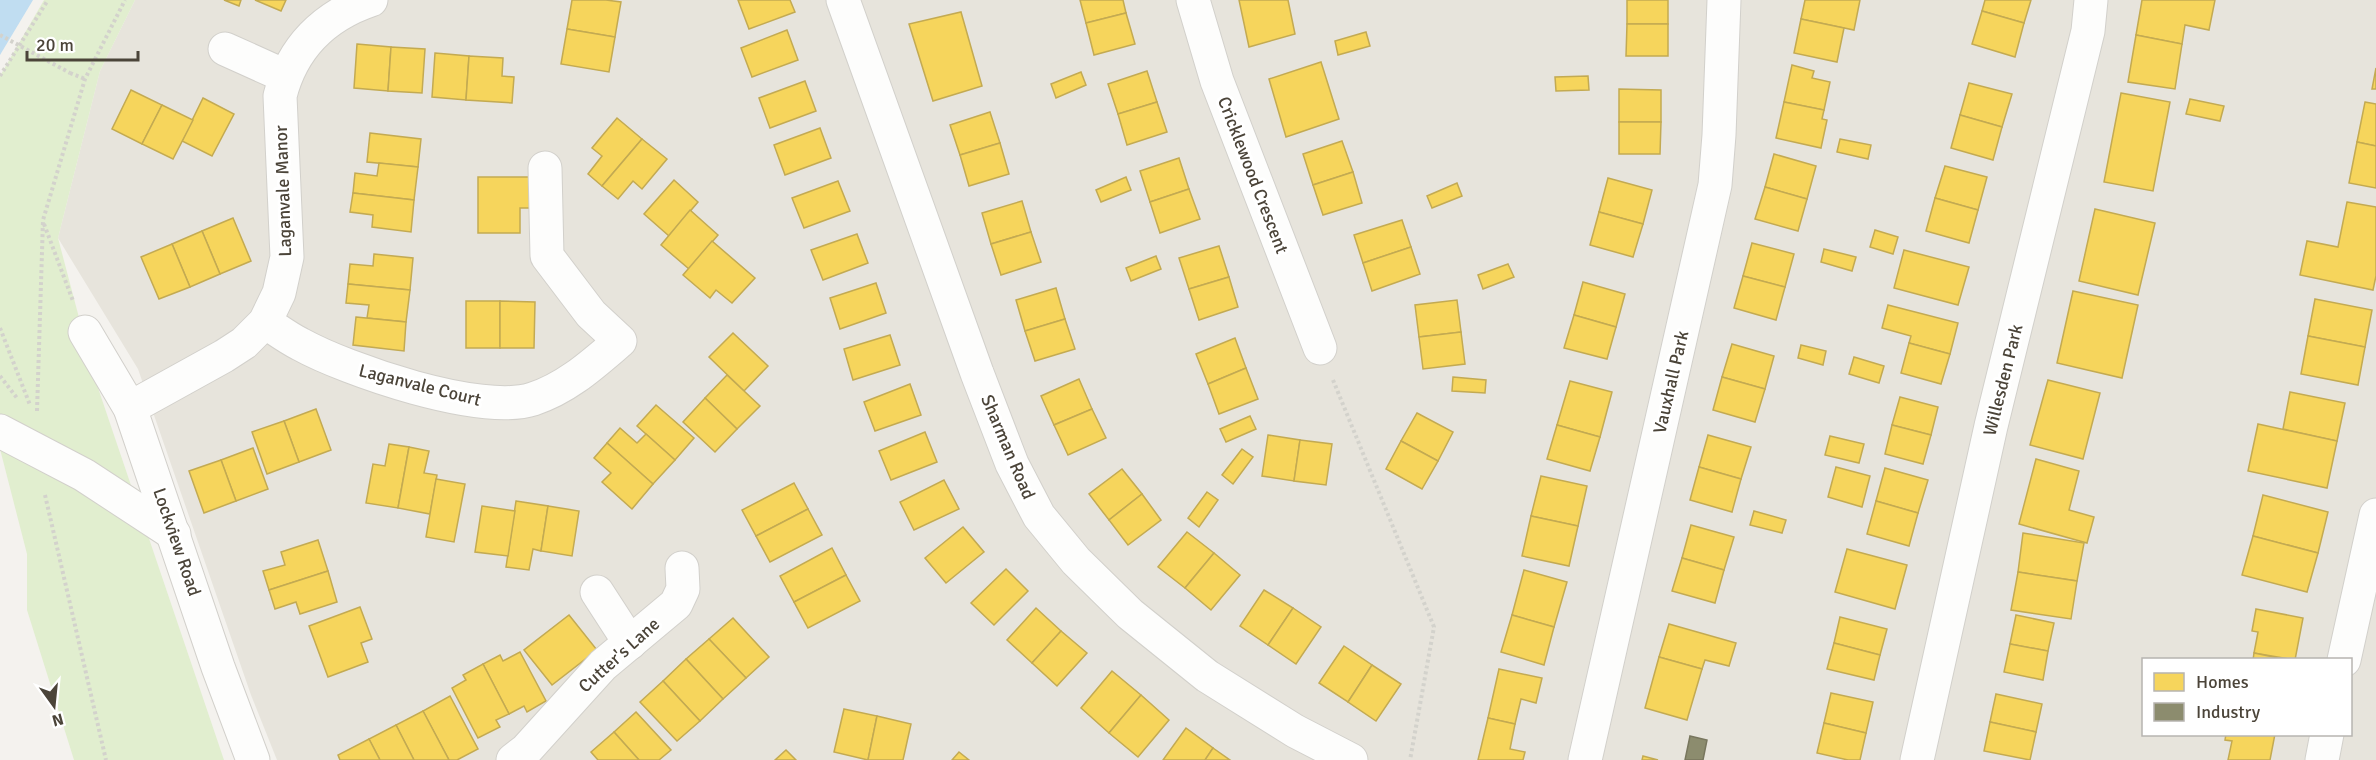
<svg xmlns="http://www.w3.org/2000/svg" width="2376" height="760" viewBox="0 0 2376 760" font-family="Signika,sans-serif">
	<style>
		.residential { fill: #e7e4dc; fill-rule: evenodd }
		.green { fill: #e1eecf }
		.water { fill: #c0ddf1 }
		.homes { fill: #f6d55c; stroke: #c3aa52; stroke-width: 1.5 }
		.industry { fill: #8c8c6e; stroke: #78765e; stroke-width: 1.5 }
		.lines { fill: none; stroke-linecap: round; stroke-linejoin: round }
		.minor-casing { stroke: #d2d0cb; stroke-width: 35 }
		.path { stroke: #d3d2cc; stroke-width: 4; stroke-dasharray: 3 3; stroke-linecap: butt }
		.minor { stroke: #fdfdfc; stroke-width: 33 }
		.path-bridge { stroke: #d3d2cc; stroke-width: 4; stroke-dasharray: 3 3; stroke-linecap: butt }
		.labels { text-anchor: middle; stroke-width: 6; stroke-linejoin: round; paint-order: stroke }
		.street-label { font-size: 18px; fill: #4b4439; stroke: #fff }
	</style>
	<rect width="100%" height="100%" fill="#f4f2ee"/>
	<path class="residential" d="M135 0H2376V760H277L251 695 138 369 58 238 100 71ZM2144 660H2350V734H2144Z"/>
	<polygon class="green" points="44,0 135,0 100,71 58,238 96,382 224,760 74,760 27,610 27,554 0,449 0,76"/>
	<polygon class="water" points="0,0 33,0 0,55"/>
	<g class="homes">
		<polygon points="224,0 241,0 239,6"/>
		<polygon points="255,0 286,0 281,11"/>
		<polygon points="572,0 606,0 621,2 615,37 567,29"/>
		<polygon points="738,0 790,0 795,12 749,29"/>
		<polygon points="1080,0 1123,0 1126,13 1086,23"/>
		<polygon points="1239,0 1288,0 1295,34 1249,47"/>
		<rect x="1627" y="0" width="41" height="24"/>
		<polygon points="1805,0 1860,0 1854,30 1801,19"/>
		<polygon points="1985,0 2031,0 2024,23 1982,11"/>
		<polygon points="2142,0 2215,0 2209,30 2185,25 2182,44 2136,35"/>
		<polygon points="1982,11 2024,23 2015,57 1972,44"/>
		<polygon points="961,12 982,86 933,101 909,24"/>
		<polygon points="1126,13 1135,44 1094,55 1086,23"/>
		<polygon points="1801,19 1844,28 1837,62 1794,53"/>
		<polygon points="1627,24 1668,24 1668,56 1626,56"/>
		<polygon points="567,29 615,37 609,72 561,64"/>
		<polygon points="787,30 798,60 752,77 741,48"/>
		<polygon points="1366,32 1370,46 1338,55 1335,41"/>
		<polygon points="2136,35 2182,44 2175,89 2128,82"/>
		<polygon points="357,44 391,47 388,91 354,88"/>
		<polygon points="391,47 425,49 422,93 388,91"/>
		<polygon points="435,53 469,56 466,100 432,97"/>
		<polygon points="469,56 503,58 502,76 514,77 512,103 466,100"/>
		<polygon points="1321,62 1339,119 1286,137 1269,79"/>
		<polygon points="1792,65 1814,71 1812,78 1830,82 1824,110 1784,102"/>
		<polygon points="2376,68 2376,89 2372,89"/>
		<polygon points="1147,71 1157,102 1118,114 1108,84"/>
		<polygon points="1081,72 1086,85 1056,98 1051,84"/>
		<polygon points="1588,76 1589,90 1556,91 1555,77"/>
		<polygon points="805,81 816,111 770,128 759,98"/>
		<polygon points="1969,83 2012,94 2002,127 1960,115"/>
		<polygon points="1619,89 1661,90 1661,122 1619,122"/>
		<polygon points="131,90 162,105 142,144 112,129"/>
		<polygon points="2121,93 2170,102 2153,191 2104,182"/>
		<polygon points="203,98 234,114 212,156 182,141"/>
		<polygon points="2190,99 2224,106 2220,121 2186,114"/>
		<polygon points="1157,102 1167,132 1127,145 1118,114"/>
		<polygon points="1784,102 1824,110 1822,119 1827,120 1821,148 1776,138"/>
		<polygon points="2365,102 2376,104 2376,146 2357,142"/>
		<polygon points="162,105 193,120 173,159 142,144"/>
		<polygon points="990,112 1000,143 960,155 950,125"/>
		<polygon points="1960,115 2002,127 1993,160 1951,148"/>
		<polygon points="617,118 642,139 602,186 588,174 602,156 592,148"/>
		<polygon points="1619,122 1661,122 1660,154 1619,154"/>
		<polygon points="820,128 831,158 785,175 774,145"/>
		<polygon points="370,133 421,139 418,167 367,162"/>
		<polygon points="642,139 667,159 642,189 633,181 618,199 602,186"/>
		<polygon points="1840,139 1871,145 1868,159 1837,152"/>
		<polygon points="1342,141 1353,172 1313,185 1303,154"/>
		<polygon points="2357,142 2376,146 2376,188 2349,183"/>
		<polygon points="1000,143 1009,174 969,186 960,155"/>
		<polygon points="1774,154 1816,166 1807,199 1765,187"/>
		<polygon points="1179,158 1189,189 1150,202 1140,171"/>
		<polygon points="379,163 418,167 414,200 353,193 355,173 377,176"/>
		<polygon points="1945,166 1987,177 1978,210 1935,198"/>
		<polygon points="1353,172 1362,203 1323,215 1313,185"/>
		<polygon points="478,177 533,177 533,208 520,208 520,233 478,233"/>
		<polygon points="1126,177 1131,190 1101,202 1096,190"/>
		<polygon points="1608,178 1652,190 1643,224 1599,212"/>
		<polygon points="674,180 698,202 669,236 644,214"/>
		<polygon points="838,181 850,211 804,228 792,198"/>
		<polygon points="1457,183 1462,196 1432,208 1427,196"/>
		<polygon points="1765,187 1807,199 1798,231 1755,219"/>
		<polygon points="1189,189 1200,219 1160,233 1150,202"/>
		<polygon points="353,193 414,200 411,232 372,227 373,215 350,212"/>
		<polygon points="1935,198 1978,210 1969,243 1926,231"/>
		<polygon points="1022,201 1031,232 991,244 982,213"/>
		<polygon points="2347,202 2376,207 2376,276 2373,290 2300,275 2307,241 2338,247"/>
		<polygon points="2095,209 2155,223 2138,295 2079,281"/>
		<polygon points="690,210 718,235 689,269 661,245"/>
		<polygon points="1599,212 1643,224 1633,257 1590,245"/>
		<polygon points="233,218 251,261 220,274 202,231"/>
		<polygon points="1402,220 1411,247 1363,263 1354,235"/>
		<polygon points="1875,230 1898,237 1893,254 1870,247"/>
		<polygon points="202,231 220,274 190,287 172,244"/>
		<polygon points="1031,232 1041,262 1001,275 991,244"/>
		<polygon points="857,234 868,263 823,280 811,250"/>
		<polygon points="712,241 755,278 732,303 716,290 710,298 683,275"/>
		<polygon points="1752,243 1794,254 1785,287 1743,276"/>
		<polygon points="172,244 190,287 159,299 141,257"/>
		<polygon points="1219,246 1229,277 1189,289 1179,258"/>
		<polygon points="1411,247 1420,274 1372,291 1363,263"/>
		<polygon points="1824,249 1856,257 1852,271 1821,262"/>
		<polygon points="1904,250 1969,267 1958,305 1894,288"/>
		<polygon points="374,254 413,258 410,290 348,284 350,264 373,266"/>
		<polygon points="1156,256 1161,269 1131,281 1126,268"/>
		<polygon points="1508,264 1514,277 1483,289 1478,275"/>
		<polygon points="1743,276 1785,287 1776,320 1734,308"/>
		<polygon points="1229,277 1238,307 1199,320 1189,289"/>
		<polygon points="1583,282 1625,294 1616,327 1574,315"/>
		<polygon points="876,283 886,313 840,329 830,298"/>
		<polygon points="348,284 410,290 406,322 367,318 369,305 346,303"/>
		<polygon points="1056,288 1065,319 1025,331 1016,300"/>
		<polygon points="2073,291 2138,305 2122,378 2057,363"/>
		<polygon points="2315,299 2372,310 2365,347 2308,336"/>
		<polygon points="1457,300 1461,332 1419,337 1415,305"/>
		<rect x="466" y="301" width="34" height="47"/>
		<polygon points="500,301 535,302 534,348 500,348"/>
		<polygon points="1888,305 1958,323 1950,354 1909,343 1911,336 1882,328"/>
		<polygon points="1574,315 1616,327 1607,359 1564,348"/>
		<polygon points="356,317 406,322 404,351 353,345"/>
		<polygon points="1065,319 1075,349 1035,361 1025,331"/>
		<polygon points="1461,332 1465,364 1423,369 1419,337"/>
		<polygon points="733,333 768,366 744,391 709,357"/>
		<polygon points="890,335 900,365 853,380 844,349"/>
		<polygon points="2308,336 2365,347 2358,385 2301,374"/>
		<polygon points="1235,338 1246,368 1208,384 1196,354"/>
		<polygon points="1909,343 1950,354 1941,384 1901,373"/>
		<polygon points="1732,344 1774,356 1765,389 1722,377"/>
		<polygon points="1801,345 1826,351 1823,365 1798,358"/>
		<polygon points="1854,357 1884,366 1879,383 1849,374"/>
		<polygon points="1246,368 1258,399 1219,414 1208,384"/>
		<polygon points="727,375 760,406 737,429 705,398"/>
		<polygon points="1453,377 1486,380 1485,393 1452,391"/>
		<polygon points="1722,377 1765,389 1755,422 1713,410"/>
		<polygon points="1079,379 1092,409 1054,425 1041,396"/>
		<polygon points="2048,380 2100,393 2083,459 2030,445"/>
		<polygon points="1570,381 1612,392 1600,437 1557,425"/>
		<polygon points="910,384 921,415 875,431 864,402"/>
		<polygon points="2290,392 2345,403 2337,441 2283,429"/>
		<polygon points="1900,397 1938,407 1931,435 1892,425"/>
		<polygon points="705,398 737,429 715,452 683,422"/>
		<polygon points="656,405 694,438 675,460 637,426"/>
		<polygon points="316,409 331,450 299,462 284,421"/>
		<polygon points="1092,409 1106,438 1068,455 1054,425"/>
		<polygon points="1417,413 1453,432 1438,461 1401,441"/>
		<polygon points="1250,416 1256,429 1226,442 1220,429"/>
		<polygon points="284,421 299,462 267,474 252,432"/>
		<polygon points="2258,424 2337,441 2327,488 2248,471"/>
		<polygon points="1557,425 1600,437 1590,471 1547,459"/>
		<polygon points="1892,425 1931,435 1923,464 1885,454"/>
		<polygon points="620,428 637,443 646,434 675,460 653,484 607,443"/>
		<polygon points="925,432 937,462 891,480 879,451"/>
		<polygon points="1268,435 1300,440 1294,481 1262,476"/>
		<polygon points="1708,435 1751,447 1741,479 1699,467"/>
		<polygon points="1830,436 1864,444 1859,463 1825,455"/>
		<polygon points="1300,440 1332,444 1326,485 1294,481"/>
		<polygon points="1401,441 1438,461 1422,489 1386,469"/>
		<polygon points="607,443 653,484 632,509 602,482 611,473 594,458"/>
		<polygon points="389,444 409,447 398,508 366,503 373,464 385,466"/>
		<polygon points="409,447 429,451 424,473 437,475 430,514 398,508"/>
		<polygon points="253,448 268,489 236,501 221,460"/>
		<polygon points="1242,449 1253,457 1233,484 1222,475"/>
		<polygon points="2036,459 2079,471 2069,510 2094,517 2087,543 2019,524"/>
		<polygon points="221,460 236,501 204,513 189,471"/>
		<polygon points="1699,467 1741,479 1732,512 1690,500"/>
		<polygon points="1836,467 1870,476 1862,507 1828,497"/>
		<polygon points="1885,468 1928,480 1918,513 1876,501"/>
		<polygon points="1122,469 1142,494 1109,520 1089,494"/>
		<polygon points="1541,476 1587,486 1578,526 1531,516"/>
		<polygon points="436,479 465,484 454,542 426,537"/>
		<polygon points="944,480 959,509 914,530 900,502"/>
		<polygon points="794,483 808,509 756,536 742,510"/>
		<polygon points="1207,492 1218,500 1199,527 1188,518"/>
		<polygon points="1142,494 1161,520 1128,545 1109,520"/>
		<polygon points="2263,495 2328,512 2318,553 2253,536"/>
		<polygon points="516,501 548,506 541,551 533,549 529,570 506,567"/>
		<polygon points="1876,501 1918,513 1909,546 1867,534"/>
		<polygon points="482,506 515,511 508,556 475,552"/>
		<polygon points="548,506 579,511 572,556 541,551"/>
		<polygon points="808,509 822,535 770,562 756,536"/>
		<polygon points="1754,511 1786,520 1782,533 1750,525"/>
		<polygon points="1531,516 1578,526 1569,566 1522,556"/>
		<polygon points="1691,525 1734,537 1724,570 1682,558"/>
		<polygon points="963,527 984,552 946,583 925,558"/>
		<polygon points="1187,532 1214,553 1185,588 1158,567"/>
		<polygon points="2023,533 2084,543 2077,581 2018,572"/>
		<polygon points="2253,536 2318,553 2307,592 2242,575"/>
		<polygon points="318,540 328,571 269,590 263,571 285,565 281,552"/>
		<polygon points="832,548 846,575 794,602 780,576"/>
		<polygon points="1847,549 1907,565 1895,609 1835,592"/>
		<polygon points="1214,553 1240,575 1211,610 1185,588"/>
		<polygon points="1682,558 1724,570 1715,603 1672,591"/>
		<polygon points="1006,569 1028,591 994,625 971,603"/>
		<polygon points="1524,570 1567,582 1554,627 1512,615"/>
		<polygon points="328,571 337,602 300,614 296,602 275,609 269,590"/>
		<polygon points="2018,572 2077,581 2071,619 2011,610"/>
		<polygon points="846,575 860,601 808,628 794,602"/>
		<polygon points="1264,590 1293,608 1268,645 1240,626"/>
		<polygon points="360,607 372,639 361,643 368,662 328,677 309,626"/>
		<polygon points="1036,608 1061,631 1032,663 1007,640"/>
		<polygon points="1293,608 1321,627 1296,664 1268,645"/>
		<polygon points="2256,609 2303,618 2295,660 2254,653 2258,632 2252,631"/>
		<polygon points="569,615 597,650 552,685 524,650"/>
		<polygon points="1512,615 1554,627 1544,665 1501,652"/>
		<polygon points="2016,615 2054,623 2048,651 2010,644"/>
		<polygon points="1840,617 1887,629 1880,655 1834,643"/>
		<polygon points="733,618 769,657 746,678 709,639"/>
		<polygon points="1669,624 1736,643 1729,666 1705,660 1702,669 1659,657"/>
		<polygon points="1061,631 1087,653 1057,686 1032,663"/>
		<polygon points="709,639 746,678 723,699 686,659"/>
		<polygon points="1834,643 1880,655 1874,680 1827,669"/>
		<polygon points="2010,644 2048,651 2043,680 2004,672"/>
		<polygon points="1344,646 1372,665 1348,702 1319,683"/>
		<polygon points="520,652 546,701 527,712 524,706 509,714 483,664 500,655 503,661"/>
		<polygon points="2254,653 2288,660 2253,660"/>
		<polygon points="1659,657 1702,669 1687,720 1645,708"/>
		<polygon points="686,659 723,699 700,721 663,681"/>
		<polygon points="483,664 509,714 496,720 500,727 478,738 452,688 466,680 463,675"/>
		<polygon points="1372,665 1401,684 1376,721 1348,702"/>
		<polygon points="1499,669 1542,678 1536,703 1521,699 1515,724 1488,718"/>
		<polygon points="1112,671 1141,695 1109,733 1081,708"/>
		<polygon points="663,681 700,721 677,741 640,702"/>
		<polygon points="1831,693 1873,702 1866,733 1824,723"/>
		<polygon points="1996,694 2042,704 2036,732 1990,722"/>
		<polygon points="1141,695 1169,720 1138,757 1109,733"/>
		<polygon points="450,696 478,749 457,760 449,760 423,711"/>
		<polygon points="844,709 877,716 868,760 834,752"/>
		<polygon points="423,711 449,760 414,760 396,725"/>
		<polygon points="636,712 671,750 659,760 639,760 614,732"/>
		<polygon points="877,716 911,724 903,760 868,760"/>
		<polygon points="1488,718 1515,724 1510,749 1525,752 1523,760 1478,760"/>
		<polygon points="1990,722 2036,732 2030,760 1984,751"/>
		<polygon points="1824,723 1866,733 1860,760 1848,760 1817,753"/>
		<polygon points="396,725 414,760 380,760 369,739"/>
		<polygon points="1186,728 1213,748 1205,760 1163,760"/>
		<polygon points="614,732 639,760 598,760 591,752"/>
		<polygon points="2226,734 2275,734 2270,760 2228,760 2232,741 2225,740"/>
		<polygon points="369,739 380,760 340,760 338,755"/>
		<polygon points="1213,748 1230,760 1205,760"/>
		<polygon points="786,750 796,760 775,760"/>
		<polygon points="959,752 969,760 952,760"/>
		<polygon points="1643,756 1658,760 1642,760"/>
	</g>
	<polygon class="industry" points="1690,736 1707,740 1703,760 1685,760"/>
	<g class="lines">
		<defs>
			<g id="minor">
				<polyline points="843,0 977,373 1012,464 1039,516 1076,561 1130,614 1207,676 1295,731 1351,760"/>
				<polyline points="1193,0 1217,81 1320,348"/>
				<polyline points="225,49 285,76"/>
				<path d="M265 322C276 329 288 338 300 344 347 370 481 416 533 399 567 388 593 364 620 341L591 314 547 256 545 168"/>
				<polyline points="85,332 130,408 218,667 253,760"/>
				<path d="M130 408 224 356 244 343 265 322 279 293 287 257 280 96C292 48 324 16 371 0"/>
				<polyline points="0,431 84,475 174,534"/>
				<polyline points="597,592 630,643"/>
				<polyline points="2344,660 2376,515"/>
				<polyline points="513,760 526,750 603,665 676,604 683,589 682,568"/>
				<polyline points="1585,760 1715,185 1719,135 1724,0"/>
				<polyline points="1917,760 1991,426 2088,31 2091,0"/>
				<polyline points="2322,760 2327,734"/>
			</g>
		</defs>
		<use href="#minor" class="minor-casing"/>
		<g class="path">
			<polyline points="70,73 85,79"/>
			<polyline points="0,76 48,0"/>
			<polyline points="44,224 73,301"/>
			<polyline points="0,328 30,405"/>
			<polyline points="0,376 17,398"/>
			<polyline points="1333,380 1434,627 1410,760"/>
			<polyline points="37,411 43,220 85,79 125,0"/>
			<polyline points="45,495 106,760"/>
		</g>
		<use href="#minor" class="minor"/>
		<polyline class="path-bridge" points="0,35 70,73"/>
	</g>
	<g class="labels">
		<g class="street-label">
			<text transform="translate(1253 175) rotate(69)" y="6">Cricklewood Crescent</text>
			<text transform="translate(283 191) rotate(-92)" y="6">Laganvale Manor</text>
			<text transform="translate(2003 380) rotate(-76)" y="6">Willesden Park</text>
			<text transform="translate(1671 382) rotate(-77)" y="6">Vauxhall Park</text>
			<text transform="translate(420 385) rotate(14)" y="6">Laganvale Court</text>
			<text transform="translate(1008 447) rotate(67)" y="6">Sharman Road</text>
			<text transform="translate(177 542) rotate(71)" y="6">Lockview Road</text>
			<text transform="translate(619 655) rotate(-42)" y="6">Cutter's Lane</text>
		</g>
	</g>
	<rect x="2142" y="658" width="210" height="78" fill="#ffffff" stroke="#b7b4b0" stroke-width="1.5"/>
	<rect x="2154" y="673" width="30" height="18" fill="#f6d55c" stroke="#b7b4b0" stroke-width="1.5"/>
	<text x="2196" y="688" font-size="18" fill="#4b4439">Homes</text>
	<rect x="2154" y="703" width="30" height="18" fill="#8c8c6e" stroke="#b7b4b0" stroke-width="1.5"/>
	<text x="2196" y="718" font-size="18" fill="#4b4439">Industry</text>
	<g transform="translate(54 706) rotate(165)" stroke="#ffffff" stroke-width="4.5" paint-order="stroke">
	<path d="M0-4.5L10 22L0 15L-10 22Z" fill="#4b4439"/>
	<text y="-9" font-size="16" font-weight="bold" text-anchor="middle" fill="#4b4439">N</text>
	</g>
	<path d="M27 51v9h111v-9" fill="none" stroke="#4b4439" stroke-width="3"/>
	<text x="36" y="51" font-size="18" fill="#4b4439" stroke="#ffffff" stroke-width="4.5" paint-order="stroke">20 m</text>
</svg>
